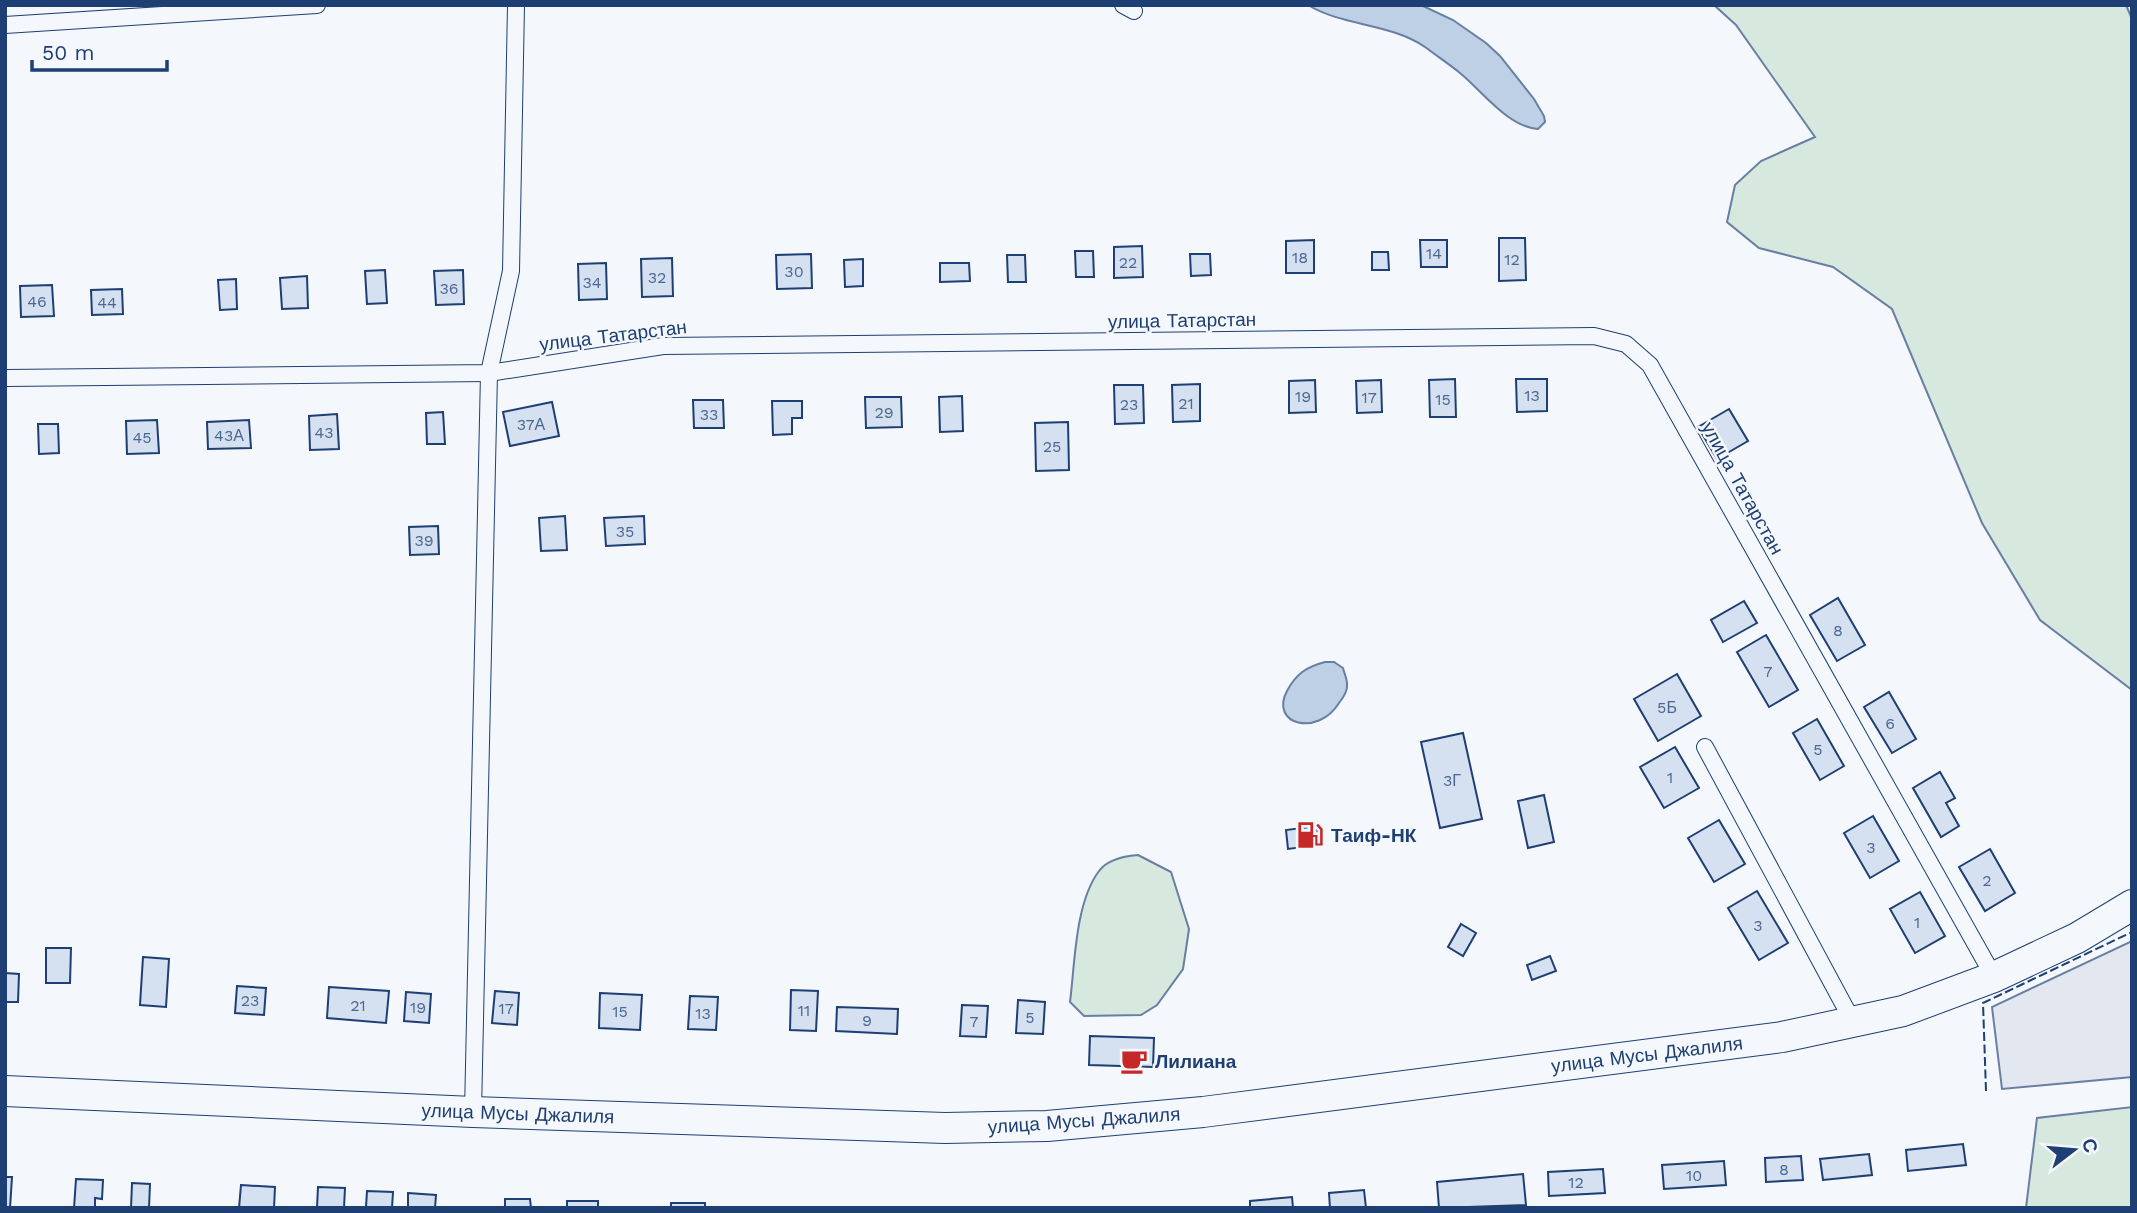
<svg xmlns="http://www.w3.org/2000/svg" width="2137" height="1213" viewBox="0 0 2137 1213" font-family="'Work Sans',sans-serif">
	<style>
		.green { fill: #d7e8df; stroke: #687fa3; stroke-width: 2 }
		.parking { fill: #e3e8f0; stroke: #687fa3; stroke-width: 2 }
		.water { fill: #bed0e5; stroke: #687fa3; stroke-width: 2 }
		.building { fill: #d5e0f0; stroke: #1d3f73; stroke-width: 2 }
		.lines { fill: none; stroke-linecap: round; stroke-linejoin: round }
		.street-casing { stroke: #1d3f73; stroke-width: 18 }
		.highway-casing { stroke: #1d3f73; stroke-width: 32 }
		.street { stroke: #f4f7fb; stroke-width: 16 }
		.highway { stroke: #f4f7fb; stroke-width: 30 }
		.fence { stroke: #1d3f73; stroke-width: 2; stroke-dasharray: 9 3.5; stroke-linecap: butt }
		.labels { text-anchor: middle; stroke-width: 5; stroke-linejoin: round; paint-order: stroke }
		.number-label { font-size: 16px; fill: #4b6792 }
		.street-label { font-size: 19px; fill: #1d3f73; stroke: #f4f7fb }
		.poi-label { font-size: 19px; font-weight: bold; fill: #1d3f73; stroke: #f4f7fb; text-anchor: start }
	</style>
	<rect width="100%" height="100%" fill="#f4f7fb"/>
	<g class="green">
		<polygon points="1714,5 2126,5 2132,19 2132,690 2040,620 1982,523 1892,309 1833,267 1759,248 1727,222 1735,185 1761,161 1815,137 1736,25"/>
		<path d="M1138 855 1171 872 1189 929 1183 969 1157 1005 1141 1015 1084 1016 1070 1002C1075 963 1075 903 1099 871 1108 859 1124 856 1138 855Z"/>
		<polygon points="2132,1107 2132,1208 2026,1208 2037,1118"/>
	</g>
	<polygon class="parking" points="2132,941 2132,1077 2002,1089 1992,1007"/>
	<g class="water">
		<path d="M1308 5H1421L1453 20 1486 43 1500 56 1534 99 1544 116 1545 122 1538 129C1508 127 1482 91 1460 73 1449 64 1437 56 1425 47 1390 23 1342 26 1308 5Z"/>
		<path d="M1325 662H1334L1343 668C1344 673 1347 678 1347 684 1348 690 1343 698 1339 703 1318 737 1269 725 1287 691 1296 674 1306 667 1325 662Z"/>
	</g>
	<g class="building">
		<polygon points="1499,238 1525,238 1526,280 1499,281"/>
		<polygon points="1314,240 1314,273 1286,273 1286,241"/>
		<polygon points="1420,240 1447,240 1447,267 1421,267"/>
		<polygon points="1142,246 1143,277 1114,278 1114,247"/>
		<polygon points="1075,251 1093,251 1094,277 1076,277"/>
		<polygon points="1372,252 1388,252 1389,270 1372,270"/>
		<polygon points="811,254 812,288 777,289 776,255"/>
		<polygon points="1190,254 1210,254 1211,275 1191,276"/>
		<polygon points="1007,255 1025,255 1026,282 1008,282"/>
		<polygon points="672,258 673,296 642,297 641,259"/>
		<polygon points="863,259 863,286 845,287 844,260"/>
		<polygon points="606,263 607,299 579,300 578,264"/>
		<polygon points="940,263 969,263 970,281 940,282"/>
		<polygon points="385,270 387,303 367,304 365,271"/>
		<polygon points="463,270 464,304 436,305 434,271"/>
		<polygon points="307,276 308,308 282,309 280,278"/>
		<polygon points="236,279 237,309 220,310 218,280"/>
		<polygon points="52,285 54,316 21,317 20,286"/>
		<polygon points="122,289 123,314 92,315 91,290"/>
		<polygon points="1455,379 1456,417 1430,417 1429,380"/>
		<polygon points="1516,379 1547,379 1547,411 1517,412"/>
		<polygon points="1315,380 1316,412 1289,413 1289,381"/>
		<polygon points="1381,380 1382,412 1357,413 1356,381"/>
		<polygon points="1200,384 1200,421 1173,422 1172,385"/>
		<polygon points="1114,385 1143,385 1144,423 1115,424"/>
		<polygon points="962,396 963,431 940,432 939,397"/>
		<polygon points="865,397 901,397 902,427 866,428"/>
		<polygon points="693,400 723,400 724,428 694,428"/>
		<polygon points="772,401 802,401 802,418 792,418 792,434 773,435"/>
		<polygon points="552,402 559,436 510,446 503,412"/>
		<polygon points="1729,409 1748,441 1717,459 1698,427"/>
		<polygon points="443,412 445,444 427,444 426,413"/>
		<polygon points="337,414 339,449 310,450 309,416"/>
		<polygon points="157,420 159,453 127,454 126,421"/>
		<polygon points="249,420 251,448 208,449 207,422"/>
		<polygon points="1068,422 1069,470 1036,471 1035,423"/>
		<polygon points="38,424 58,424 59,453 39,454"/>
		<polygon points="565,516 567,550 541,551 539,518"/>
		<polygon points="644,516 645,544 606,546 604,518"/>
		<polygon points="438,526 439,554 410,555 409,527"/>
		<polygon points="1838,598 1865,645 1837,661 1810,615"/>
		<polygon points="1744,601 1757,623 1723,642 1711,620"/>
		<polygon points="1766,635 1798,690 1769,707 1737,652"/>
		<polygon points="1677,674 1701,716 1658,741 1634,699"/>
		<polygon points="1889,692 1916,739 1892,753 1864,707"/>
		<polygon points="1817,719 1844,766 1820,780 1793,733"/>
		<polygon points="1463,733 1482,819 1440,828 1421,742"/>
		<polygon points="1675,747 1699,788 1664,808 1640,767"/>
		<polygon points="1940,772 1955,798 1946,803 1959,826 1941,837 1913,788"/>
		<polygon points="1544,795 1554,842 1528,848 1518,801"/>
		<polygon points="1873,816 1899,861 1870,878 1844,833"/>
		<polygon points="1719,820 1745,864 1714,882 1688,838"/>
		<polygon points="1317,826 1319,845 1288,849 1286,830"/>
		<polygon points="1990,849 2015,893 1985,911 1959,867"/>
		<polygon points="1757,891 1788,943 1759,960 1728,908"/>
		<polygon points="1920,892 1945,936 1915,953 1890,909"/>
		<polygon points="1461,924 1476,933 1463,956 1448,947"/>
		<polygon points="46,948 71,948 70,983 46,983"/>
		<polygon points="1550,956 1556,971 1532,980 1527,965"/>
		<polygon points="143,957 169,959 166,1007 140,1005"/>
		<polygon points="5,973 19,974 18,1002 5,1002"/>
		<polygon points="237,986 266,988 264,1015 235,1013"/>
		<polygon points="329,987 389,991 386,1023 327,1018"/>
		<polygon points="791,990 818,991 816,1031 790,1030"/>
		<polygon points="495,991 519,993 517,1025 492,1023"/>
		<polygon points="406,992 431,994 429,1023 404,1021"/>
		<polygon points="600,993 642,995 640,1030 599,1028"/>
		<polygon points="690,996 718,997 716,1030 688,1029"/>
		<polygon points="1018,1000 1045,1002 1043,1034 1016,1033"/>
		<polygon points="962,1005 988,1006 986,1037 960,1036"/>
		<polygon points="837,1007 898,1009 897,1034 836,1031"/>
		<polygon points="1090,1036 1154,1038 1153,1067 1089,1065"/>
		<polygon points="1963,1144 1966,1165 1908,1171 1906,1150"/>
		<polygon points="1869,1154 1872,1175 1823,1180 1820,1159"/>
		<polygon points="1801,1156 1803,1180 1766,1182 1765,1158"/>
		<polygon points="1724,1161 1726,1185 1664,1189 1662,1165"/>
		<polygon points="1603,1169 1605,1193 1549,1196 1548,1172"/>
		<polygon points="1523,1174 1526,1205 1439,1208 1437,1182"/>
		<polygon points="5,1177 12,1177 10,1208 5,1208"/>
		<polygon points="76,1179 103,1180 102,1199 95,1198 95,1208 74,1208"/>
		<polygon points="132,1183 150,1184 149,1208 131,1208"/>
		<polygon points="241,1185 275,1187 274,1208 239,1208"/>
		<polygon points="318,1187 345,1188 344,1208 317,1208"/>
		<polygon points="1364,1190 1366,1208 1330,1208 1329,1193"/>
		<polygon points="367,1191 393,1192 392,1208 366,1207"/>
		<polygon points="408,1193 436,1195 435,1208 408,1208"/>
		<polygon points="1292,1197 1293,1208 1250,1208 1250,1201"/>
		<polygon points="505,1199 530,1199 531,1208 505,1208"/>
		<rect x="567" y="1201" width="31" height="7"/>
		<rect x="671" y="1203" width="34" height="5"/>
	</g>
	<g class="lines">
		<defs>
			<g id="street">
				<polyline points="1123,5 1134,11"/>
				<polyline points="5,25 317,5"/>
				<polyline points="5,378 489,373 663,346 1594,336 1626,344 1650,365 1994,977"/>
				<polyline points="1705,747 1853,1022"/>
				<polyline points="473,1112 489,373 511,271 516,5"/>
			</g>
			<polyline id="highway" points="5,1091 473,1112 945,1128 1047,1126 1203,1112 1782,1037 1903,1011 1994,977 2077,938 2132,905"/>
		</defs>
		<use href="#street" class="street-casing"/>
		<use href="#highway" class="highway-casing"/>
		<use href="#street" class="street"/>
		<use href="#highway" class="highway"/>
		<polyline class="fence" points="1986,1091 1983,1003 2132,932"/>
	</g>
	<defs>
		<symbol id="fuel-bare" viewBox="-9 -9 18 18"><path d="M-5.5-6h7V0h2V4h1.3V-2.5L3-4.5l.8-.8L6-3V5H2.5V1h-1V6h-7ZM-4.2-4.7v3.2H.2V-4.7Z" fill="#c62828" stroke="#f4f7fb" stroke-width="2.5" paint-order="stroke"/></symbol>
		<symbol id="cafe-bare" viewBox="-9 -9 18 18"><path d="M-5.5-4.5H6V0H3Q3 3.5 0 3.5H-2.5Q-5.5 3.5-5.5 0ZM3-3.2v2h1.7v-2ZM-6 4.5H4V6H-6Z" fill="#c62828" stroke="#f4f7fb" stroke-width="2.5" paint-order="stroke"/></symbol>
	</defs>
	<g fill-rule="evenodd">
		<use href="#fuel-bare" x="1291" y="816" width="38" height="38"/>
		<use href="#cafe-bare" x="1115" y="1042" width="38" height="38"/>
	</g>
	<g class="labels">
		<g class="number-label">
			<text x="1434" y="259">14</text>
			<text x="1300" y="263">18</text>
			<text x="1512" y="265">12</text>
			<text x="1128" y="268">22</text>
			<text x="794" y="277">30</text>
			<text x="657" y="283">32</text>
			<text x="592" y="288">34</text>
			<text x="449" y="294">36</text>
			<text x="37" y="307">46</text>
			<text x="107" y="308">44</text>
			<text x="1532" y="401">13</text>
			<text x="1303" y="402">19</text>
			<text x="1369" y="403">17</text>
			<text x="1443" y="405">15</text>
			<text x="1186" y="409">21</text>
			<text x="1129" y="410">23</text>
			<text x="884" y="418">29</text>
			<text x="709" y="420">33</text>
			<text x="531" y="430">37А</text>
			<text x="324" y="438">43</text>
			<text x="229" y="441">43А</text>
			<text x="142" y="443">45</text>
			<text x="1052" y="452">25</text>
			<text x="625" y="537">35</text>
			<text x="424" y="546">39</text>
			<text x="1838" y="636">8</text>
			<text x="1768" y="677">7</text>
			<text x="1667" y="713">5Б</text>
			<text x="1890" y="729">6</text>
			<text x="1818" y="755">5</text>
			<text x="1670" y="783">1</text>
			<text x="1452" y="786">3Г</text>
			<text x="1871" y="853">3</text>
			<text x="1987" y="886">2</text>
			<text x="1917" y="928">1</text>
			<text x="1758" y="931">3</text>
			<text x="250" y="1006">23</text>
			<text x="358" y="1011">21</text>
			<text x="418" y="1013">19</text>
			<text x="506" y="1014">17</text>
			<text x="804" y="1016">11</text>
			<text x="620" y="1017">15</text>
			<text x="703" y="1019">13</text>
			<text x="1030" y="1023">5</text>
			<text x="867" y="1026">9</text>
			<text x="974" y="1027">7</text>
			<text x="1784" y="1175">8</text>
			<text x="1694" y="1181">10</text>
			<text x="1576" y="1188">12</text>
		</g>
		<g class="street-label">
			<text transform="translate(1182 320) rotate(-1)" y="7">улица Татарстан</text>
			<text transform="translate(613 335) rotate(-7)" y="7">улица Татарстан</text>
			<text transform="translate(1743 488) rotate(61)" y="7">улица Татарстан</text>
			<text transform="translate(1647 1054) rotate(-7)" y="7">улица Мусы Джалиля</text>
			<text transform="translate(518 1113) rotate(2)" y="7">улица Мусы Джалиля</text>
			<text transform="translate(1084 1120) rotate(-4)" y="7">улица Мусы Джалиля</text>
		</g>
		<g class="poi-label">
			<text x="1331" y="842">Таиф-НК</text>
			<text x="1155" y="1068">Лилиана</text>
		</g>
	</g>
	<rect width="2137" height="1213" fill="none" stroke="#1d3f73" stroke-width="14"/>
	<g transform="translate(2074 1150) rotate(74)" stroke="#f4f7fb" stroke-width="5" paint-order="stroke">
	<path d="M0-5L12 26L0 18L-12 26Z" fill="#1d3f73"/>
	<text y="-10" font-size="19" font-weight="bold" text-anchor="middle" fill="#1d3f73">С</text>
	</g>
	<path d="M32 60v10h135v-10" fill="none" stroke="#1d3f73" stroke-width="3.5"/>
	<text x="42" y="60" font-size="21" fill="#1d3f73" stroke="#f4f7fb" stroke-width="5" paint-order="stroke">50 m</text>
</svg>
